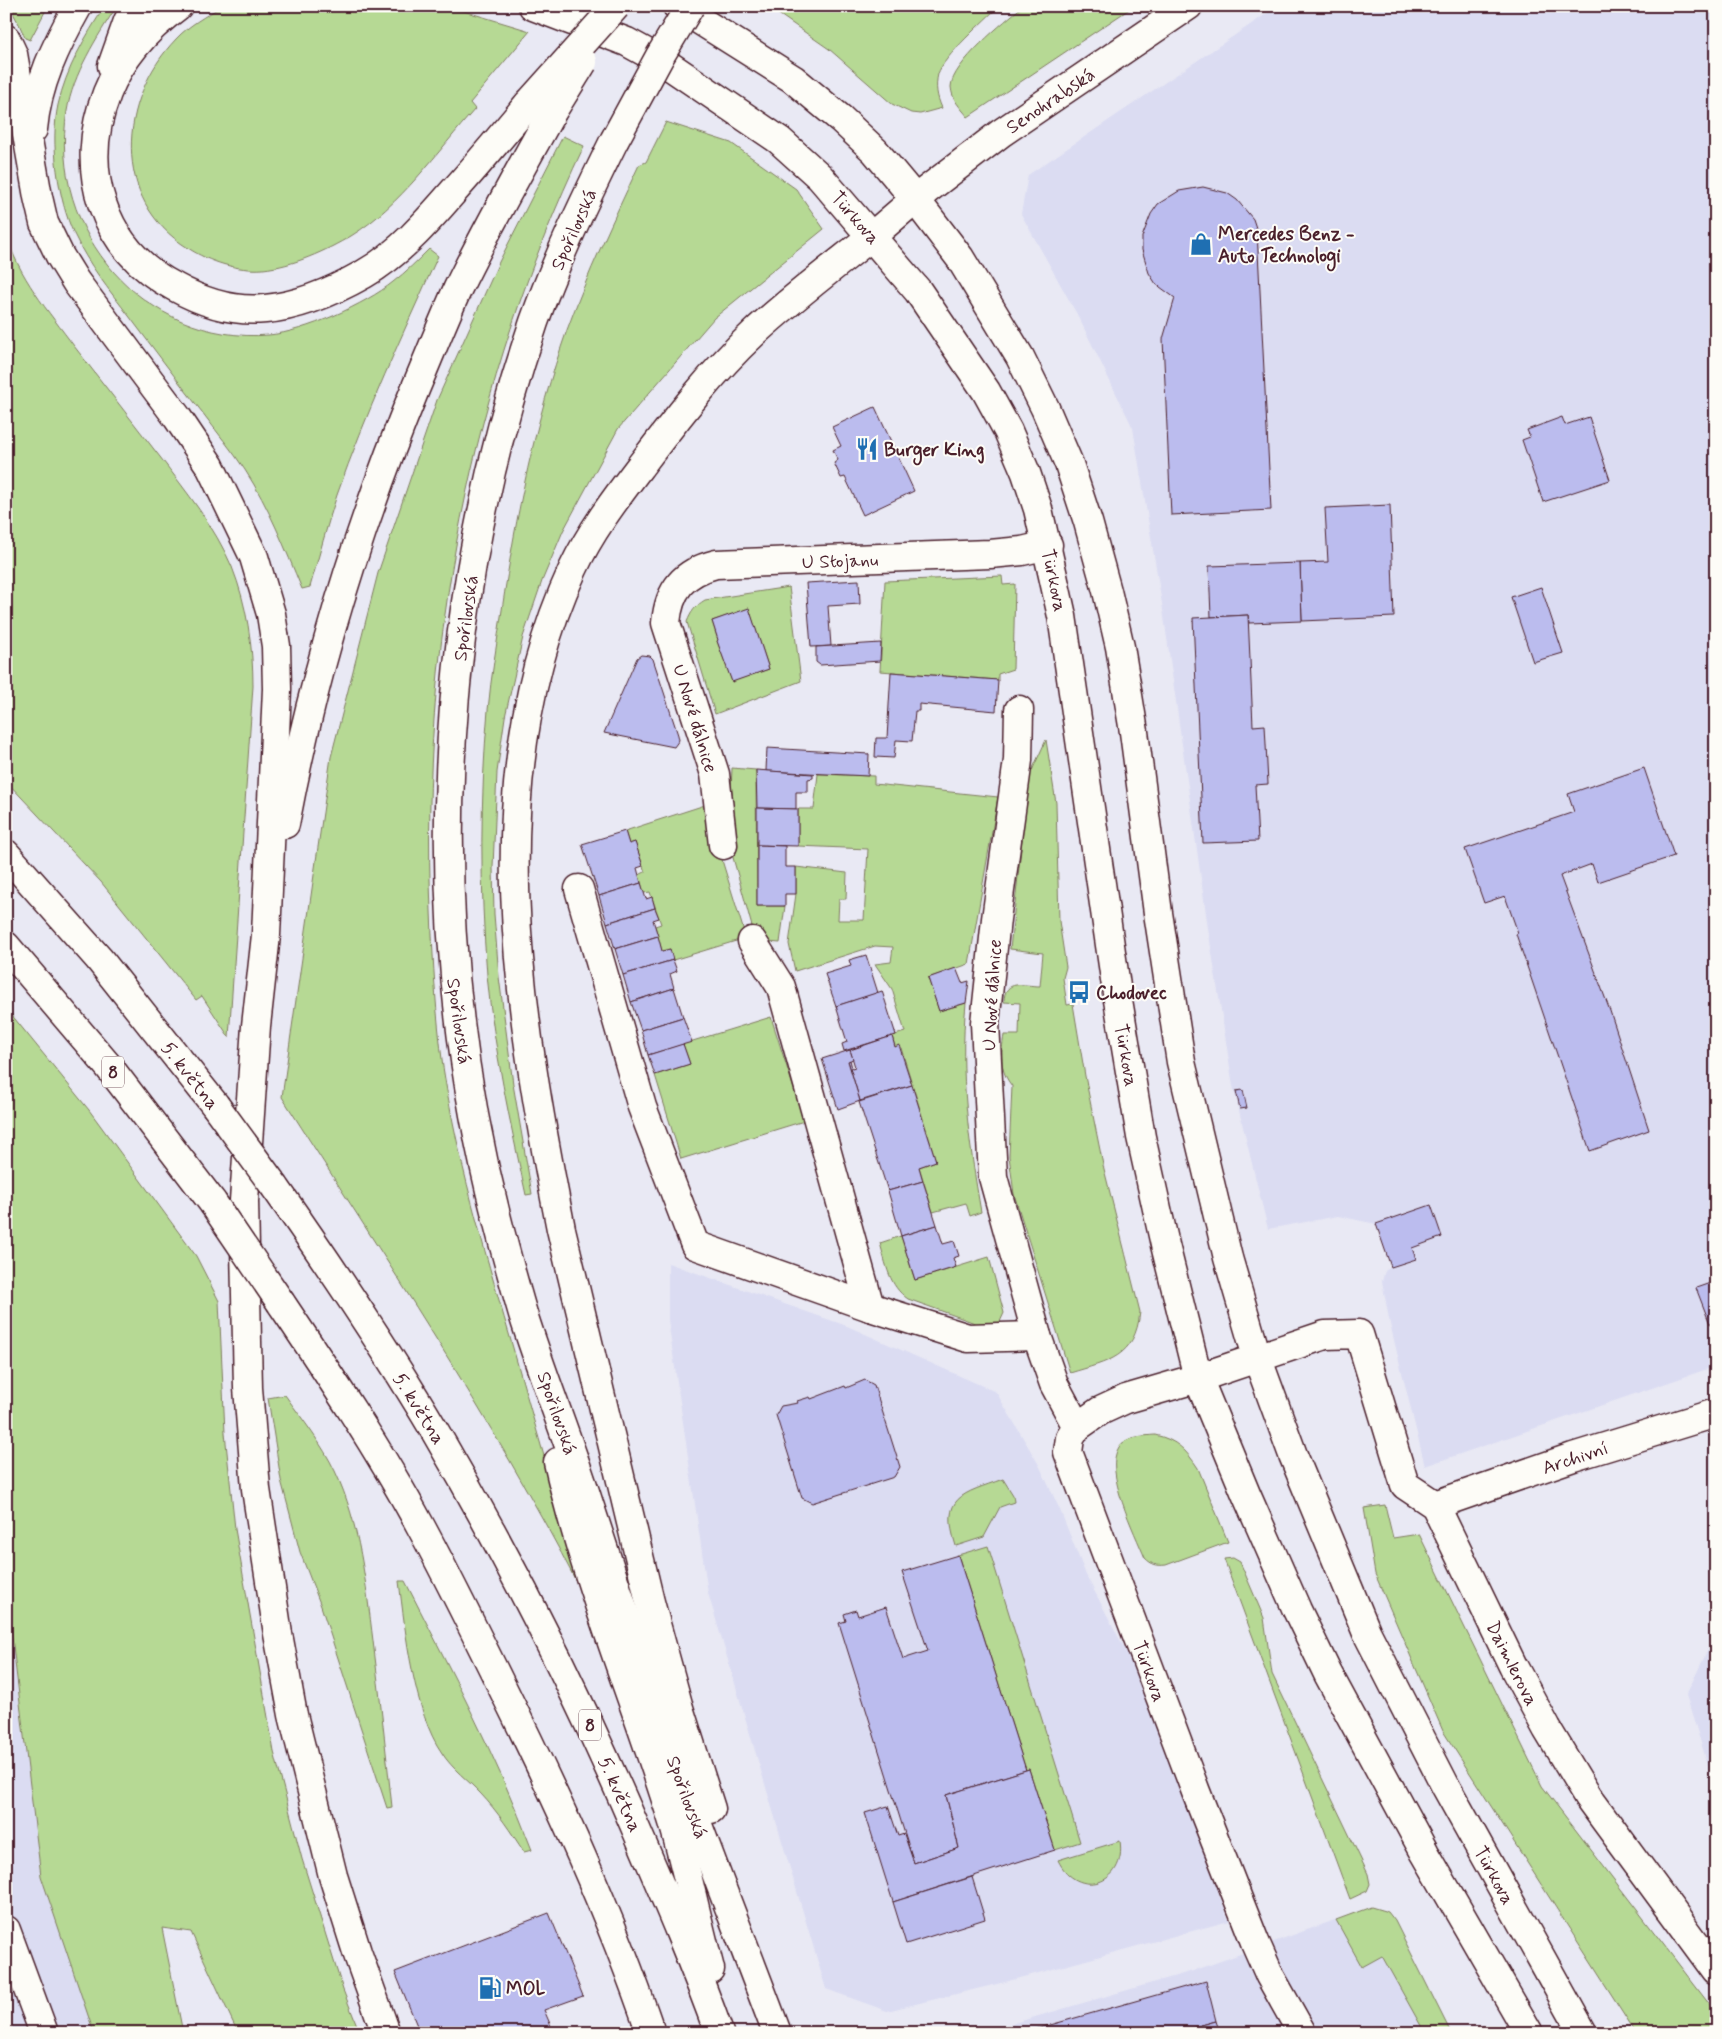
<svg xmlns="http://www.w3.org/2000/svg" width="1722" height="2039" viewBox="0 0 1722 2039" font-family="Mynerve,sans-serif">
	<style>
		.built { fill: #dbdcf2 }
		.green { fill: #b6d994; stroke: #807c60; fill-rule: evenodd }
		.building { fill: #bbbcee; stroke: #4a1f2b }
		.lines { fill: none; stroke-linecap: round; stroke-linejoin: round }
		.minor-casing { stroke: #4a1f2b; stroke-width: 31 }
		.tertiary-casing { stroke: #4a1f2b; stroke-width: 31 }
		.secondary-casing { stroke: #4a1f2b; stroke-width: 31 }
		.trunk-casing { stroke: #4a1f2b; stroke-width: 31 }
		.minor { stroke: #fdfcf7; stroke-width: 28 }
		.tertiary { stroke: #fdfcf7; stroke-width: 28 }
		.secondary { stroke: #fdfcf7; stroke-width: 28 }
		.trunk { stroke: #fdfcf7; stroke-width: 28 }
		.trunk-bridge-casing { stroke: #4a1f2b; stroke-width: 31; stroke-linecap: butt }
		.trunk-bridge { stroke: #fdfcf7; stroke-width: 28 }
		.labels { text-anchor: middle; stroke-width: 4; stroke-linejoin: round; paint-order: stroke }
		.shield { fill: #fdfcf7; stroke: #806168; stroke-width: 1 }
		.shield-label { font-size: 18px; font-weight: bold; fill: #4a1f2b }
		.street-label { font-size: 19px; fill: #4a1f2b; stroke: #fdfcf7 }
		.poi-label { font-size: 19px; font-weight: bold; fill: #4a1f2b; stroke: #fdfcf7; text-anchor: start }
	</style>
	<rect width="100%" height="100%" fill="#e9e9f4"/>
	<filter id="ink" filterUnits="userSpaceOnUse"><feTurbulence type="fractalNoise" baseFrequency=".02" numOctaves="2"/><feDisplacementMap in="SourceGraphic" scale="10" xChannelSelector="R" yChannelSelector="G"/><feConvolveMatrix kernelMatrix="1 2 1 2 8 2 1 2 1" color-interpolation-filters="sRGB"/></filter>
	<g filter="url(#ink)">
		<g class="built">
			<polygon points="1278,6 1716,6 1716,1366 1425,1466 1390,1324 1382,1281 1385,1271 1391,1267 1376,1224 1338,1216 1268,1229 1233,1086 1208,928 1163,610 1133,428 1078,316 1021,214 1028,175"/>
			<polygon points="668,1263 847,1326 996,1392 1039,1465 1060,1510 1086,1575 1140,1678 1229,1921 1005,1982 887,2011 826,1989 708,1593 668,1320"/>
			<polygon points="6,1588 24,1743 84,2000 94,2033 6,2033"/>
			<polygon points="1716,1633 1716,1791 1686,1695"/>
			<polygon points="1371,1907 1388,1912 1395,1921 1451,2033 980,2033 1193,1971"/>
		</g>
		<g class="green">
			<polygon points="9,6 48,6 30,40 25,38 19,24"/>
			<path d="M105 6H117C97 37 73 74 67 111 47 232 145 345 269 335 304 332 366 304 393 282 406 272 418 260 429 249L438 256C402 335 366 413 337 495 327 525 319 556 310 587L302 589C285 548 269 507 245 470 232 450 216 431 202 412 177 380 153 348 129 316 109 290 88 264 74 234 58 200 50 142 58 105 66 69 85 37 105 6Z"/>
			<path d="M222 6H447L530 31 470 103 475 109C438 151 400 206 351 236 326 251 293 266 263 269 238 271 209 262 188 248 111 200 118 100 176 39 189 25 206 16 222 6Z"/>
			<path d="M767 6H999C985 20 943 57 938 74 935 87 937 97 942 108L920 114 911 113 892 104 829 49Z"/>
			<path d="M1023 6H1134L968 117C960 107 952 100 951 87 951 65 1006 20 1023 6Z"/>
			<path d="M666 122 731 143 796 189 824 229 714 318 618 429 563 531 542 581 523 637 505 717 497 772 493 867 494 914 499 977 513 1084 532 1194 526 1195C510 1122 494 1049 487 975 480 887 480 798 488 710 491 676 497 643 502 610 516 515 535 421 567 330 587 275 614 218 639 165L646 162Z"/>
			<path d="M563 136 584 146C471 383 420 648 431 911 433 963 436 1015 443 1067 457 1157 483 1246 509 1334 533 1417 556 1501 583 1583L578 1585C491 1416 384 1258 282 1097L331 757 378 573 437 400 499 262Z"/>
			<path d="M6 233C17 275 49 312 74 346 103 383 131 420 160 457 186 491 215 527 232 567 247 605 253 646 253 686L229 1037 202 996 196 1000 101 882 6 781Z"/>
			<polygon points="1002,576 1003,585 1015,584 1013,669 998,674 998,680 880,671 885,581"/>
			<path d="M789 587 801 681 715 714 687 622C691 612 695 606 705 600ZM749 609 769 669 732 681 717 641 718 640 712 621Z"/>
			<path d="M1046 740 1056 803 1059 921 1066 967 1063 978 1067 1005 1073 1004 1085 1076 1103 1165 1140 1312C1135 1358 1109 1361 1070 1373L1014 1194 1009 1156 1012 1086C999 1070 1001 1055 1004 1035H1019L1020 1003 1004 1002C1004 978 1024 986 1040 986L1043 953 1010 949 1029 777Z"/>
			<polygon points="732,768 756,770 757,906 785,906 780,943 756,941 729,843"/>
			<path d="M818 774 874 776V784L998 797 969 964 928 978 939 1011 966 1003C959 1073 969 1143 981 1212L970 1216 966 1203 933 1212 919 1167 936 1161 900 1045 895 1047 892 1036 905 1032 892 989 875 964 891 962 893 947 875 946 795 971 789 944 796 894V867L847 873 846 899H839L838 920H864L868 849 798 846V809H814Z"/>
			<polygon points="705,805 746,938 673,960 670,949 662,951 655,926 661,924 650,892 644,893 639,875 645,872 635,842 629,844 625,831"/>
			<polygon points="6,1008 89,1110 196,1256 219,1301 225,1433 235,1529 274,1752 302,1859 343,1990 360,2033 238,2033 191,1932 162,1928 183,2033 94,2033 41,1876 6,1588"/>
			<polygon points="771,1017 804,1121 681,1159 655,1075 690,1064 683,1044"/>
			<path d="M901 1236 915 1280 989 1257 1004 1313 999 1324 989 1328 908 1299C889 1286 886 1264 880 1243Z"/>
			<path d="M285 1395C303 1420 322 1444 335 1471 360 1524 366 1584 373 1641 380 1696 386 1752 392 1807L387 1808 321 1606 300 1552 281 1480 268 1398Z"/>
			<path d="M1155 1435C1177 1440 1186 1450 1198 1468L1228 1542 1166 1565C1157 1566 1152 1565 1145 1558 1135 1533 1103 1471 1119 1447 1126 1436 1143 1436 1155 1435Z"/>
			<path d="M1003 1479 1013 1495 1014 1502 1000 1507 984 1537 956 1546C940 1496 962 1494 1003 1479Z"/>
			<polygon points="1385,1505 1393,1538 1419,1534 1542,1786 1716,2013 1716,2033 1636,2033 1443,1731 1375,1574 1364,1508"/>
			<polygon points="988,1546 1080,1842 1055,1850 1029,1769 1026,1770 958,1555"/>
			<polygon points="1233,1558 1240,1562 1264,1618 1272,1674 1368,1874 1370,1884 1367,1891 1350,1899 1224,1559"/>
			<path d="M399 1581H405C450 1669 497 1757 532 1850L524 1852C511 1832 498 1812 481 1794 468 1780 452 1769 442 1753 414 1713 405 1631 399 1581Z"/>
			<path d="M1120 1841C1127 1885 1077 1900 1058 1860Z"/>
			<polygon points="1371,1907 1388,1912 1395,1921 1451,2033 1425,2033 1382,1956 1362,1967 1336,1920"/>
		</g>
		<g class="building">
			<polygon points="1203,187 1227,193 1237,200 1253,219 1257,231 1271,510 1171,515 1163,339 1175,298 1156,284 1149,273 1142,250 1142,237 1151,214 1158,204 1179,191"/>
			<polygon points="875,407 914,491 863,515 845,477 841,478 834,463 838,460 833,450 841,446 832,427"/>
			<polygon points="1562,417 1565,425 1589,417 1610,480 1543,502 1522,440 1530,437 1527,430"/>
			<polygon points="1390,505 1394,617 1302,621 1300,563 1328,562 1325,508"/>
			<polygon points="1300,563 1302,621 1249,623 1248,615 1211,617 1209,566"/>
			<polygon points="859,580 860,604 828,606 831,646 811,647 806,583"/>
			<polygon points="1541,587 1563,653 1533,662 1511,597"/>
			<polygon points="749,608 769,669 732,682 717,641 718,640 712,621"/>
			<polygon points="1248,615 1253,726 1265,725 1268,784 1255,785 1258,841 1203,843 1193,618"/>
			<polygon points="881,643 880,661 820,665 816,662 816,647"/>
			<polygon points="641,655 650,656 653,659 678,735 679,740 674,747 604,733 637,658"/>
			<polygon points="891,672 998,680 996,711 919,704 919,711 915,711 912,741 896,740 894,758 875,757 876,738 887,738"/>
			<polygon points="767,748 869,754 868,776 766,771"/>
			<polygon points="1644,768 1674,856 1598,882 1592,864 1560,876 1610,1011 1649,1130 1590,1151 1516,934 1518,933 1505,896 1484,903 1465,849 1574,812 1568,794"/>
			<polygon points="756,770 813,774 813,778 808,779 808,792 796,792 796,809 757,808"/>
			<polygon points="757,808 798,809 798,846 757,845"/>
			<polygon points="625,831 629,844 635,842 643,866 637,868 641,883 599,896 582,844"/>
			<polygon points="757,845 785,846 785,867 796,867 796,894 785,894 785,906 757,906"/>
			<polygon points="641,883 646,899 652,897 655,908 607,923 599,896"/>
			<polygon points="655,908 659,918 653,920 658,936 615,949 607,923"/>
			<polygon points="658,936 662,951 670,949 673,960 623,975 615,949"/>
			<polygon points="866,955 878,993 836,1006 825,974 851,966 849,960"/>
			<polygon points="673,960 677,971 670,974 674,988 631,1002 623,975"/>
			<polygon points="956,968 962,983 969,981 966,1003 939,1011 928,978"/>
			<polygon points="674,988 683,1017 641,1030 631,1002"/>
			<polygon points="882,991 896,1035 844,1051 842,1044 847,1042 836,1006"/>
			<polygon points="683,1017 692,1042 648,1055 641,1030"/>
			<polygon points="892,1036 895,1047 899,1045 912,1085 860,1101 848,1061 850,1060 852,1068 855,1067 850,1050"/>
			<polygon points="683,1044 690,1064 655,1075 648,1055"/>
			<polygon points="850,1050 853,1059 848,1061 860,1101 838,1109 822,1059"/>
			<polygon points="912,1085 936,1161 919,1167 923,1181 888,1191 859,1102"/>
			<polygon points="1243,1090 1247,1108 1240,1109 1236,1091"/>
			<polygon points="923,1181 937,1225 901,1236 888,1191"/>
			<polygon points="1431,1205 1442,1237 1412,1248 1416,1259 1391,1267 1376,1224"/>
			<polygon points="937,1225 943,1244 954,1241 959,1256 953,1258 956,1267 915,1280 901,1236"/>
			<polygon points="1716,1281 1716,1322 1710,1324 1696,1288"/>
			<polygon points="865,1380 874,1385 900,1467 894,1477 812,1503 802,1498 776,1415 781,1406 798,1403 797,1401 810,1397 811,1399 845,1386 846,1388"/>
			<polygon points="958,1555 1026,1770 946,1795 959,1848 914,1863 839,1623 846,1621 844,1614 856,1610 858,1616 886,1607 903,1659 928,1651 902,1572"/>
			<polygon points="1716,1653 1716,1683 1710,1665"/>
			<polygon points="1029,1769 1055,1850 893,1902 865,1813 888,1806 898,1836 904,1834 914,1863 959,1848 946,1795"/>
			<polygon points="972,1877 985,1919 906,1944 893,1902"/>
			<polygon points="549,1913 583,1996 544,2010 554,2033 420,2033 395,1972"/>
			<polygon points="1206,1981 1216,2021 1173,2033 1022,2033"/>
			<polygon points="1216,2021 1220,2033 1173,2033"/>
		</g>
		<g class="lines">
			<defs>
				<g id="minor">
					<polyline points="1019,710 1018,760 996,919 985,1023 993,1177 1037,1336 1054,1384 1077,1427"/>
					<path d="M723 845 715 774 666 623C669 589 684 572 716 564L990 554 1022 551 1048 545"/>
					<polyline points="579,889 642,1107 695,1245 870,1307 968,1338 1037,1336"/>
					<polyline points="752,941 781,987 870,1307"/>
					<polyline points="1435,1505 1573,1457 1716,1413"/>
					<polyline points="6,1930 44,2033"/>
					<polyline points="1302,2033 1270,1976 1255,1942 1196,1792 1068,1452 1070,1438 1077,1427 1100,1411 1126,1399 1198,1378 1325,1335 1359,1334 1405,1485 1435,1505 1513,1666 1547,1729 1588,1797 1716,1971"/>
				</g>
				<polyline id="tertiary" points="872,236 915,199 1001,133 1188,6"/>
				<g id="secondary">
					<polyline points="533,6 627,42 667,64 779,140 820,177 918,291 986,391 1008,431 1026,473 1038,509 1062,616 1118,1000 1141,1137 1165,1245 1198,1378 1246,1494 1297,1610 1328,1674 1425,1853 1529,2033"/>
					<polyline points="677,6 793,79 841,119 875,151 915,199 960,258 1020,357 1045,408 1069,464 1088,522 1107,591 1120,647 1134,732 1158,913 1181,1062 1228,1258 1257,1357 1293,1455 1367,1633 1446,1787 1583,2033"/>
				</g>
				<g id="trunk">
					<path d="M178 6C148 28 121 58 107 93 77 169 102 249 175 287 202 302 234 312 265 309 300 306 334 291 364 274 399 254 427 222 453 192 479 163 504 133 529 103"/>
					<polyline points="6,39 13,54 38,197 44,223 60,256 76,282 177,417 210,466 254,557 271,614 276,646 277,689 266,935 256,1026 244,1201 248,1388 256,1489 278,1634 293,1715 333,1876 357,1952 386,2033"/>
					<polyline points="112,66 128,21 136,6"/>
					<path d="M33 129C37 84 56 45 78 6"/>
					<path d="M614 141C585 200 556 260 534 322 436 610 421 924 497 1219 505 1251 514 1283 523 1314 543 1377 568 1439 588 1501 615 1583 641 1665 669 1746 703 1842 741 1937 777 2033"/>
					<path d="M285 824C313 674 358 528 416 387 430 354 443 321 458 288 487 228 520 170 552 112"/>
					<polyline points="6,854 99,959 215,1105"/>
					<polyline points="6,946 109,1067 213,1203"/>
					<path d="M275 1187C331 1267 386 1348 436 1433 512 1563 580 1698 639 1836 667 1901 695 1966 719 2033"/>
					<path d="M281 1303C330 1376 379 1449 421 1527 449 1579 475 1632 501 1685 557 1798 610 1913 651 2033"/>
					<path d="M558 1462C586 1585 636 1702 673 1822 687 1870 697 1920 710 1969"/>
					<path d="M711 1809 679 1708 650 1602 561 1229C519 1015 477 775 573 569 590 532 616 498 641 465 676 419 712 372 754 333 792 298 832 268 872 236"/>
				</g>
			</defs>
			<use href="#minor" class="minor-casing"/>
			<use href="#tertiary" class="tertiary-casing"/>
			<use href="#secondary" class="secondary-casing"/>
			<use href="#trunk" class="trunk-casing"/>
			<use href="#minor" class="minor"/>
			<use href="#tertiary" class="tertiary"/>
			<use href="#secondary" class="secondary"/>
			<use href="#trunk" class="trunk"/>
			<defs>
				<g id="trunk-bridge">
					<polyline points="529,103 616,6"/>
					<polyline points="552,112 583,62"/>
					<polyline points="614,141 660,56 690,6"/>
					<polyline points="215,1105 275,1187"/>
					<polyline points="213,1203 281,1303"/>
				</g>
			</defs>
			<use href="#trunk-bridge" class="trunk-bridge-casing"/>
			<use href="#trunk-bridge" class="trunk-bridge"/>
		</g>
	</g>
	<defs>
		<symbol id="shop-bare" viewBox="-9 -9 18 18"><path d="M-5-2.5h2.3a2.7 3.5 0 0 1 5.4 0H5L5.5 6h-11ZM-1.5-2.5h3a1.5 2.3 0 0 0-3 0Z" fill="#1f6fb2" stroke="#fdfcf7" stroke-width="2.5" paint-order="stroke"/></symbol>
		<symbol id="restaurant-bare" viewBox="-9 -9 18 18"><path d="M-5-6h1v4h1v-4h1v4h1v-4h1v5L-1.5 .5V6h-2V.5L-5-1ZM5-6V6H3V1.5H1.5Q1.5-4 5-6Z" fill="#1f6fb2" stroke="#fdfcf7" stroke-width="2.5" paint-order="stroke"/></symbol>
		<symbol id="bus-bare" viewBox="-9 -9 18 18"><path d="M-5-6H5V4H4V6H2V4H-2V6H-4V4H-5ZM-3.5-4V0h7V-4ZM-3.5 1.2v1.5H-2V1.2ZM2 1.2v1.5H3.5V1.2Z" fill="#1f6fb2" stroke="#fdfcf7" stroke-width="2.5" paint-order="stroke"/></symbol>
		<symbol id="fuel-bare" viewBox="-9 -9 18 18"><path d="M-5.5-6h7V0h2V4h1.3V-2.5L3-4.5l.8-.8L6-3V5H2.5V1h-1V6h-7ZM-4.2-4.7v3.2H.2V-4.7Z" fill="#1f6fb2" stroke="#fdfcf7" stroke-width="2.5" paint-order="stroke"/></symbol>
	</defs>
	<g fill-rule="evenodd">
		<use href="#shop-bare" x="1185" y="228" width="32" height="32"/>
		<use href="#restaurant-bare" x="851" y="433" width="32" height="32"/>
		<use href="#bus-bare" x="1063" y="976" width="32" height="32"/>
		<use href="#fuel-bare" x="474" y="1972" width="32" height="32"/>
	</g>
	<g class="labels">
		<g class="shield">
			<rect x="102" y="1056.5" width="22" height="31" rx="4"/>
			<rect x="579" y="1709.5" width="22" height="31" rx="4"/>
		</g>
		<g class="shield-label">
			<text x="113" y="1078">8</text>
			<text x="590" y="1731">8</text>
		</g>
		<g class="street-label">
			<text transform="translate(1050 100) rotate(-34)" y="7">Senohrabská</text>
			<text transform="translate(856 217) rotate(49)" y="7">Türkova</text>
			<text transform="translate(573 229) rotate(-66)" y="7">Spořilovská</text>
			<text transform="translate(840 560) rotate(-2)" y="7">U Stojanu</text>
			<text transform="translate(1055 580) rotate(78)" y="7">Türkova</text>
			<text transform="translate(465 618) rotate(-82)" y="7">Spořilovská</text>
			<text transform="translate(696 718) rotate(73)" y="7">U Nové dálnice</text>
			<text transform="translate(991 995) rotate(-87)" y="7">U Nové dálnice</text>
			<text transform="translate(460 1021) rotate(82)" y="7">Spořilovská</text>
			<text transform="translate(1127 1055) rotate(80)" y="7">Türkova</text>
			<text transform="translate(191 1075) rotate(52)" y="7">5. května</text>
			<text transform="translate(420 1408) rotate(58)" y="7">5. května</text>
			<text transform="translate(558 1413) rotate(71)" y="7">Spořilovská</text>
			<text transform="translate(1575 1457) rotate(-18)" y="7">Archivní</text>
			<text transform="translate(1513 1663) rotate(63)" y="7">Daimlerova</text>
			<text transform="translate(1150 1671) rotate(70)" y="7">Türkova</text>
			<text transform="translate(621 1794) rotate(66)" y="7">5. května</text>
			<text transform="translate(688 1797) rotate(70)" y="7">Spořilovská</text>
			<text transform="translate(1495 1875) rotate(61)" y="7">Türkova</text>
		</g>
		<g class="poi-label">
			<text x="1218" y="240">Mercedes Benz -<tspan x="1218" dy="22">Auto Technologi</tspan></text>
			<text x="884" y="456">Burger King</text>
			<text x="1096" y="999">Chodovec</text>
			<text x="506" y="1995">MOL</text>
		</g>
	</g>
	<rect width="1722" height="2039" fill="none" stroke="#fdfcf7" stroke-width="25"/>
	<rect x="12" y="12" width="1697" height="2014" fill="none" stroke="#4a1f2b" stroke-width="2" filter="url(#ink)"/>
</svg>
